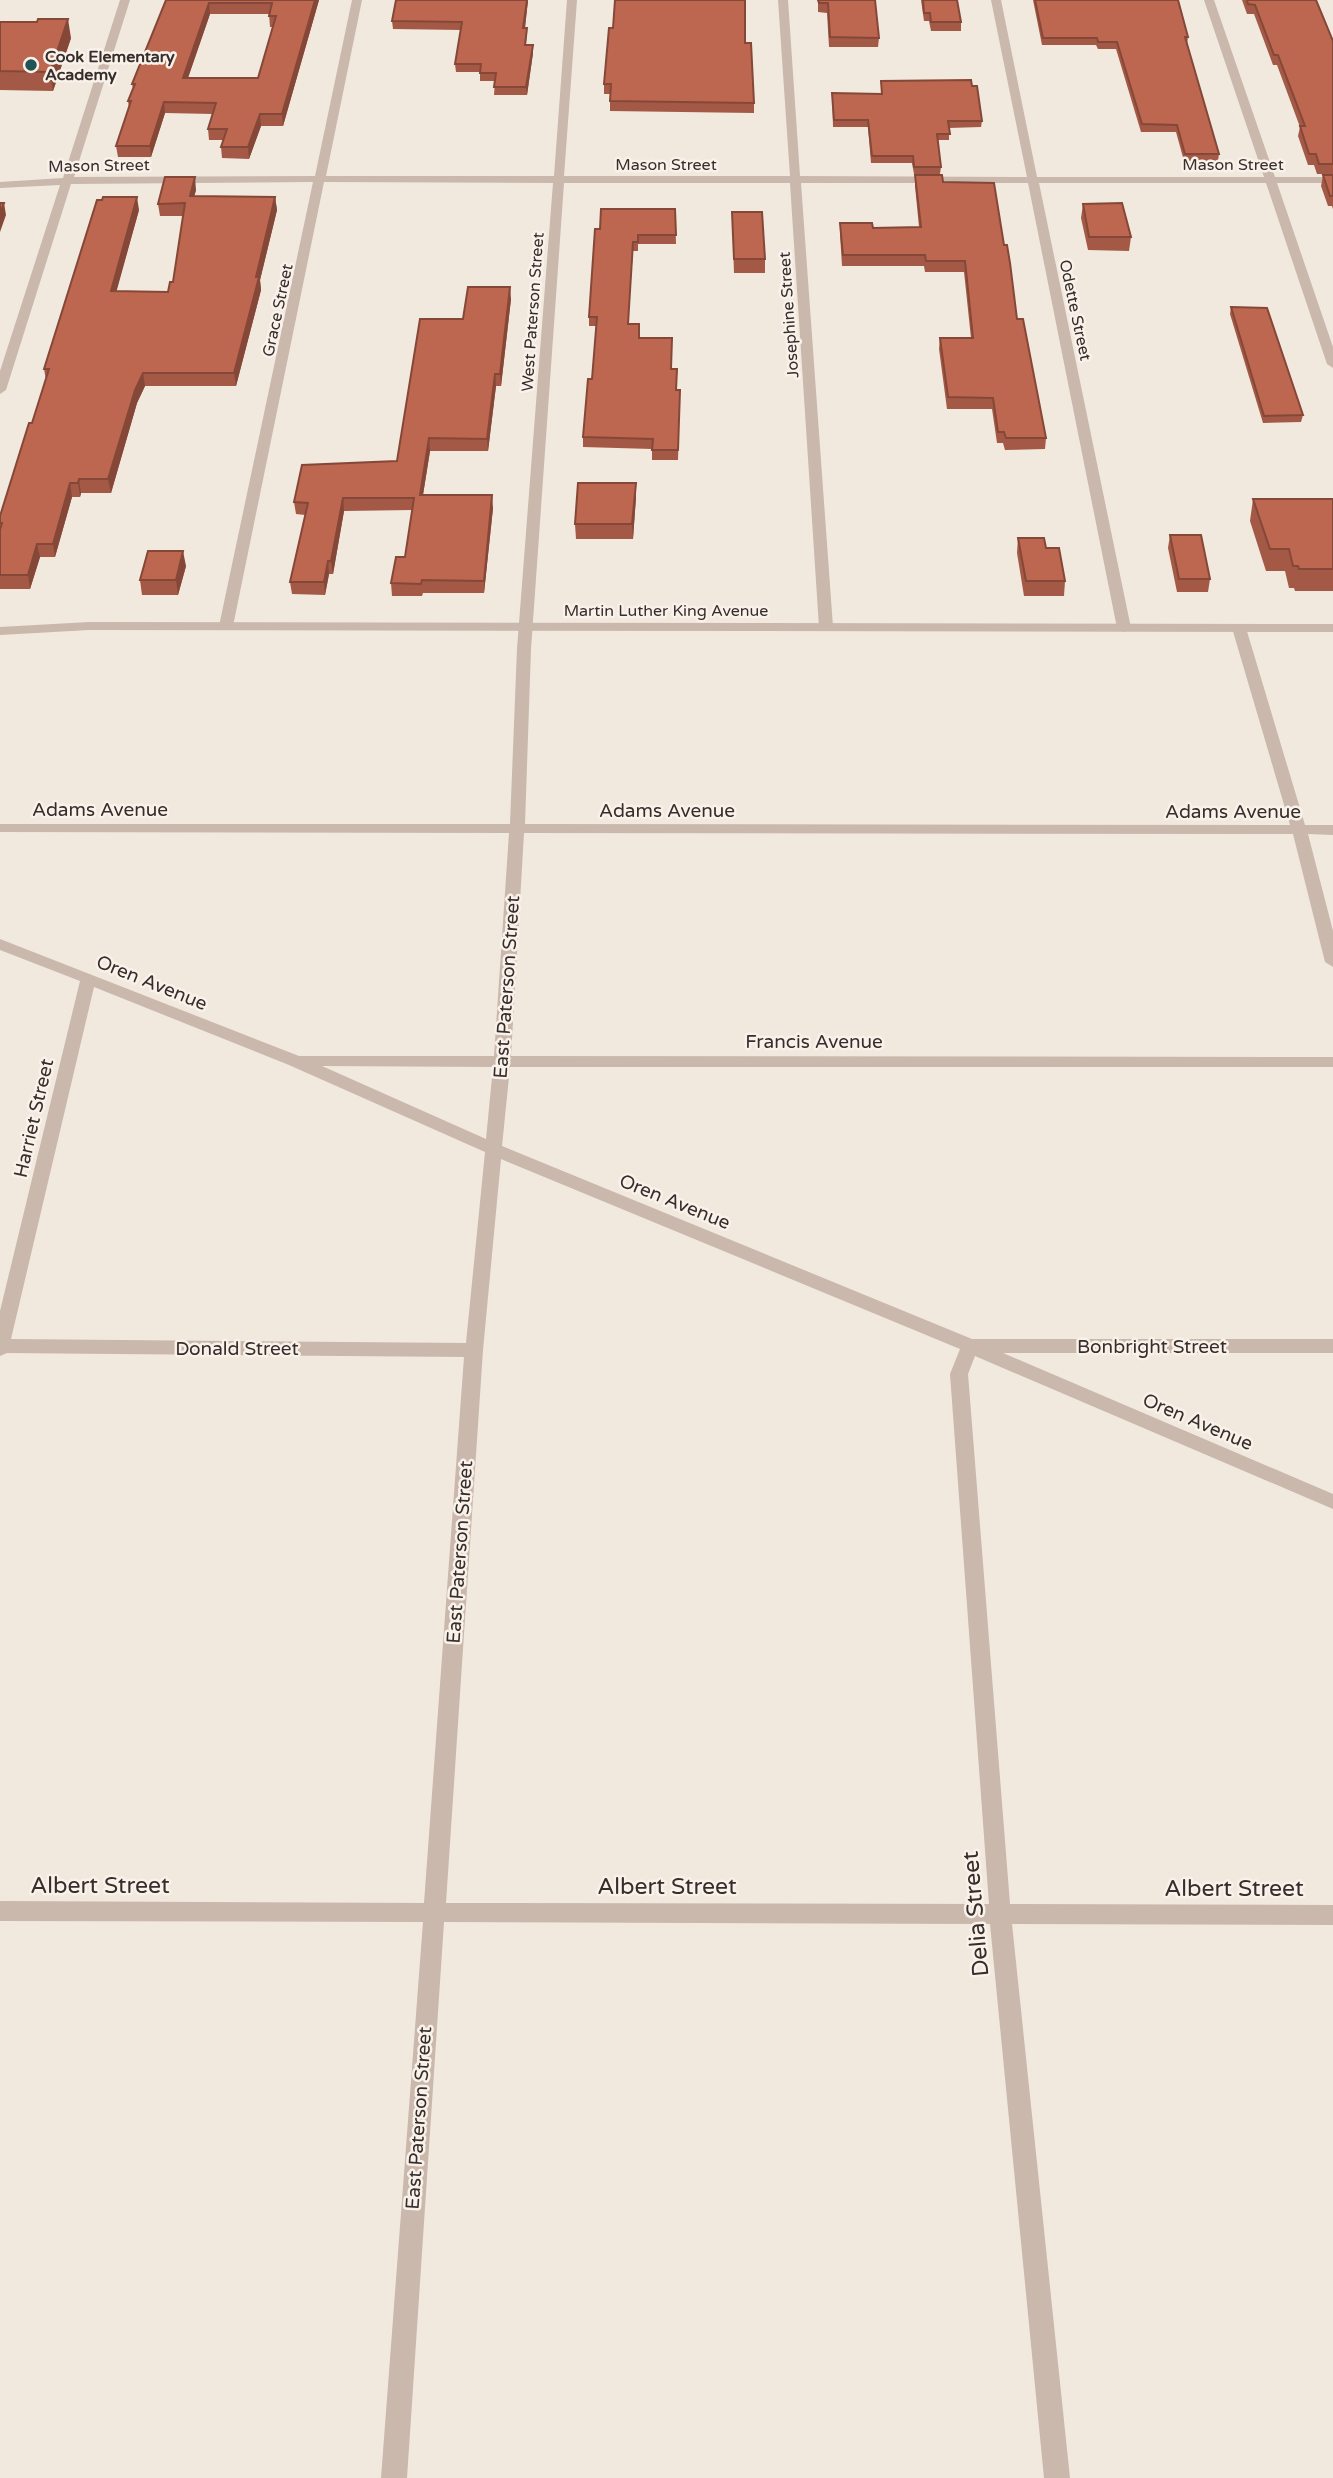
<svg xmlns="http://www.w3.org/2000/svg" width="1333" height="2478" viewBox="0 0 1333 2478" font-family="'Varela Round',sans-serif">
	<style>
		.lines { fill: none; stroke-linecap: round; stroke-linejoin: round }
		.minor { fill: #c9b8ab; fill-rule: evenodd }
		.tertiary { fill: #c9b8ab; fill-rule: evenodd }
		.wall { fill: #a35945; fill-rule: evenodd }
		.shaded-wall { fill: #854838 }
		.building { fill: #be6750; stroke: #854838; stroke-width: 2; fill-rule: evenodd }
		.poi-dot { fill: #225456; stroke: #f9f2eb; stroke-width: 2.5 }
		.labels { text-anchor: middle; stroke-width: 5; stroke-linejoin: round; paint-order: stroke }
		.far-poi-label { font-size: 16px; font-weight: bold; fill: #372d2a; stroke: #f9f2eb; text-anchor: start }
		.far-street-label { font-size: 16px; fill: #372d2a; stroke: #f9f2eb }
		.street-label { font-size: 19px; fill: #372d2a; stroke: #f9f2eb }
		.near-street-label { font-size: 23px; fill: #372d2a; stroke: #f9f2eb }
	</style>
	<rect width="100%" height="100%" fill="#f1e8de"/>
	<g class="lines">
		<path class="minor" d="M120 0H130L74 177 315 176 352 0H362L326 176H554L567 0H577L564 176H790L778 0H788L800 176 1027 177 991 0H1001L1037 177H1264L1204 0H1214L1275 177H1333V183H1277L1333 347V368L1327 364 1266 183H1039L1131 628 1124 632 1117 628 1028 183H801L833 627 826 631 819 627 790 183H564L531 649 525 824 1290 825 1232 628 1239 624 1246 628 1305 825H1333V835L1308 834 1333 931V967L1325 962 1293 834 524 833 511 1056 1333 1057V1067H510L502 1146 972 1339H1333V1353H1003L1333 1494V1509L975 1356 968 1374 1010 1904 1333 1905V1925L1012 1924 1070 2478H1044L990 1924 444 1922 407 2478H381L423 1922 0 1921V1901L424 1903 464 1357 7 1353 0 1356V1311L80 981 0 950V939L299 1056H494L509 833 0 832V824H510L517 649 553 183 324 182 233 626 226 630 221 629 219 626 313 182 71 184 6 390 0 394V371L60 185 0 188V182L63 178ZM94 987 289 1065 485 1152 466 1343 11 1339ZM322 1066 493 1067 486 1139ZM501 1159 960 1349 950 1374 989 1904 446 1903 483 1350Z"/>
		<polygon class="tertiary" points="89,622 1333,624 1333,632 89,630 0,635 0,627"/>
	</g>
	<g class="wall">
		<path d="M166 0H319L283 126H261L249 159 222 158 221 147 223 140H209L208 129 213 114 165 113 151 157H118L116 146 129 108 128 101 133 89 132 84ZM210 14H269L270 27H273L258 78H188Z"/>
		<polygon points="396,0 528,0 525,28 527,28 526,45 533,53 527,95 494,95 495,81 480,81 480,72 456,72 455,64 461,30 393,29 392,21"/>
		<polygon points="818,0 875,0 879,38 878,47 829,47 827,13 818,12"/>
		<polygon points="921,0 957,0 961,22 961,31 931,31 929,21 924,21"/>
		<polygon points="1033,0 1178,0 1188,37 1187,44 1219,154 1218,161 1184,161 1176,132 1141,132 1116,49 1098,49 1096,45 1042,45"/>
		<polygon points="1242,0 1316,0 1333,41 1333,174 1317,174 1314,165 1308,165 1298,136 1300,127 1277,65 1273,65 1254,14 1247,14"/>
		<polygon points="0,22 71,38 53,91 0,90"/>
		<polygon points="745,43 754,103 754,113 610,111 610,94 604,94 604,84"/>
		<polygon points="881,81 972,86 982,121 981,127 949,128 949,140 937,140 941,167 940,174 914,174 912,163 871,163 868,127 833,127 832,93 881,94"/>
		<polygon points="915,175 943,182 1004,245 1017,319 1046,438 1045,449 1005,450 1003,443 997,443 992,409 947,409 939,349 940,338 971,338 964,272 925,272 924,266 842,266 840,234 840,223 873,228 919,227 915,186"/>
		<polygon points="1323,175 1333,175 1333,209 1332,206 1328,206 1321,186"/>
		<polygon points="196,190 194,196 275,197 277,210 260,280 261,290 236,386 145,386 137,403 111,493 81,493 80,497 72,497 55,557 40,557 30,589 0,589 0,516 46,380 44,369 139,210 116,291 168,292 173,282 183,216 160,216 158,204"/>
		<polygon points="1083,204 1131,237 1129,251 1088,250 1081,218"/>
		<polygon points="675,209 676,244 638,244 638,251 633,251 628,324 639,338 671,369 677,390 680,390 678,460 652,460 652,449 583,447 583,437 592,379 596,326 589,326 589,317 600,229"/>
		<polygon points="732,212 765,259 765,273 734,273"/>
		<polygon points="511,299 501,386 496,386 488,451 430,451 423,495 493,508 484,593 423,593 422,596 392,596 391,583 405,557 412,510 344,511 333,574 329,574 325,595 292,594 290,582 305,515 296,514 294,502 397,461 463,319"/>
		<polygon points="1231,307 1303,415 1301,422 1263,423 1230,314"/>
		<polygon points="636,483 636,497 633,539 576,539 575,524"/>
		<polygon points="1253,499 1333,499 1333,591 1295,591 1294,588 1289,588 1285,571 1266,571 1250,521"/>
		<polygon points="1170,535 1210,579 1208,592 1177,592 1168,548"/>
		<polygon points="1018,538 1046,548 1065,581 1064,596 1024,596 1017,553"/>
		<polygon points="186,566 178,595 142,595 140,580"/>
	</g>
	<g class="shaded-wall">
		<polygon points="315,0 319,0 283,126 282,114"/>
		<polygon points="527,0 528,0 524,36 523,28"/>
		<polygon points="209,3 210,14 184,89 183,78"/>
		<polygon points="68,19 71,38 53,91 50,72"/>
		<polygon points="533,45 533,53 527,95 526,87"/>
		<polygon points="164,102 165,113 151,157 150,146"/>
		<polygon points="260,114 261,126 249,159 248,147"/>
		<polygon points="195,177 196,190 191,209 190,196"/>
		<polygon points="137,197 139,210 113,304 111,291"/>
		<polygon points="275,197 277,210 260,280 261,290 236,386 234,373"/>
		<polygon points="4,203 6,215 0,232 0,214"/>
		<polygon points="510,287 511,299 501,386 500,374"/>
		<polygon points="143,373 145,386 137,403 111,493 108,479 135,390"/>
		<polygon points="495,374 496,386 488,451 487,439"/>
		<polygon points="429,438 430,451 421,507 420,495"/>
		<polygon points="79,479 81,493 80,497 78,483"/>
		<polygon points="70,483 72,497 55,557 53,544"/>
		<polygon points="636,483 636,497 633,539 632,524"/>
		<polygon points="492,495 493,508 484,593 484,581"/>
		<polygon points="343,498 344,511 333,574 331,561"/>
		<polygon points="37,544 40,557 30,589 28,575"/>
		<polygon points="183,551 186,566 178,595 176,580"/>
		<polygon points="328,561 329,574 325,595 324,582"/>
	</g>
	<g class="building">
		<path d="M166 0H315L282 114H260L248 147H221L227 129H208L216 103 164 102 150 146H116L131 101H128L135 84H132ZM209 3H272L269 16H276L258 78H183Z"/>
		<polygon points="396,0 527,0 523,28 527,28 525,45 533,45 526,87 494,87 496,73 480,73 481,64 455,64 462,22 392,21"/>
		<polygon points="615,0 745,0 745,43 751,43 754,103 610,101 611,84 604,84 609,28 613,28"/>
		<polygon points="818,0 875,0 879,38 830,37 828,3 819,3"/>
		<polygon points="923,0 957,0 961,22 931,22 930,13 924,13"/>
		<polygon points="1035,0 1178,0 1188,37 1185,37 1219,154 1185,154 1177,125 1142,124 1117,42 1098,42 1097,38 1043,38"/>
		<polygon points="1247,0 1316,0 1333,41 1333,164 1319,164 1316,154 1309,154 1300,126 1305,126 1278,55 1274,55 1255,5 1248,4"/>
		<polygon points="38,19 68,19 50,72 0,71 0,22 37,22"/>
		<polygon points="971,80 972,86 977,86 982,121 948,121 950,134 937,134 941,167 914,167 913,156 872,156 868,120 834,120 832,93 882,94 881,81"/>
		<polygon points="915,175 942,175 943,182 994,183 1004,245 1007,245 1010,263 1017,319 1023,319 1046,438 1006,438 1004,432 998,432 993,398 948,397 940,338 973,338 965,261 926,261 925,255 843,255 840,223 872,223 873,228 921,227"/>
		<polygon points="1323,175 1333,175 1333,196 1330,196"/>
		<polygon points="165,177 195,177 190,196 275,197 256,277 259,277 234,373 143,373 135,390 108,479 79,479 78,483 70,483 53,544 37,544 28,575 0,575 0,530 2,523 0,523 0,516 29,423 32,423 49,369 44,369 97,200 102,200 103,197 137,197 111,291 168,292 170,282 173,282 185,203 158,204"/>
		<polygon points="0,203 4,203 0,214"/>
		<polygon points="1122,203 1131,237 1089,237 1083,204"/>
		<polygon points="601,209 675,209 676,235 638,235 638,242 633,242 628,324 639,324 639,338 672,338 671,369 677,369 676,390 680,390 678,450 652,450 653,439 583,437 588,379 592,379 597,317 589,317 595,229 600,229"/>
		<polygon points="732,212 762,212 765,259 734,259"/>
		<polygon points="468,287 510,287 500,374 495,374 487,439 429,438 420,495 492,495 484,581 422,580 421,584 391,583 396,557 405,557 414,498 343,498 331,561 328,561 324,582 290,582 308,503 294,502 302,465 397,461 420,319 463,319"/>
		<polygon points="1231,307 1267,308 1303,415 1264,416"/>
		<polygon points="578,483 636,483 632,524 575,524"/>
		<polygon points="1253,499 1333,499 1333,569 1299,569 1298,566 1293,566 1289,549 1270,549"/>
		<polygon points="1170,535 1201,535 1210,579 1179,579"/>
		<polygon points="1018,538 1044,538 1046,548 1059,548 1065,581 1026,581"/>
		<polygon points="148,551 183,551 176,580 140,580"/>
	</g>
	<circle class="poi-dot" cx="31" cy="65" r="7"/>
	<g class="labels">
		<g class="far-poi-label">
			<text x="45" y="62">Cook Elementary<tspan x="45" dy="18">Academy</tspan></text>
		</g>
		<g class="far-street-label">
			<text x="666" y="170">Mason Street</text>
			<text x="1233" y="170">Mason Street</text>
			<text transform="translate(99 165) rotate(-1)" y="6">Mason Street</text>
			<text transform="translate(277 310) rotate(-78)" y="6">Grace Street</text>
			<text transform="translate(1076 310) rotate(78)" y="6">Odette Street</text>
			<text transform="translate(532 312) rotate(-86)" y="6">West Paterson Street</text>
			<text transform="translate(788 315) rotate(-94)" y="6">Josephine Street</text>
			<text x="666" y="616">Martin Luther King Avenue</text>
		</g>
		<g class="street-label">
			<text x="100" y="816">Adams Avenue</text>
			<text x="667" y="817">Adams Avenue</text>
			<text x="1233" y="818">Adams Avenue</text>
			<text transform="translate(152 982) rotate(22)" y="7">Oren Avenue</text>
			<text transform="translate(506 987) rotate(-86)" y="7">East Paterson Street</text>
			<text x="814" y="1048">Francis Avenue</text>
			<text transform="translate(33 1118) rotate(-77)" y="7">Harriet Street</text>
			<text transform="translate(675 1201) rotate(22)" y="7">Oren Avenue</text>
			<text x="1152" y="1353">Bonbright Street</text>
			<text x="237" y="1355">Donald Street</text>
			<text transform="translate(1198 1421) rotate(23)" y="7">Oren Avenue</text>
			<text transform="translate(459 1552) rotate(-86)" y="7">East Paterson Street</text>
			<text transform="translate(418 2118) rotate(-86)" y="7">East Paterson Street</text>
		</g>
		<g class="near-street-label">
			<text x="100" y="1893">Albert Street</text>
			<text x="667" y="1894">Albert Street</text>
			<text x="1234" y="1896">Albert Street</text>
			<text transform="translate(975 1914) rotate(-95)" y="8">Delia Street</text>
		</g>
	</g>
</svg>
